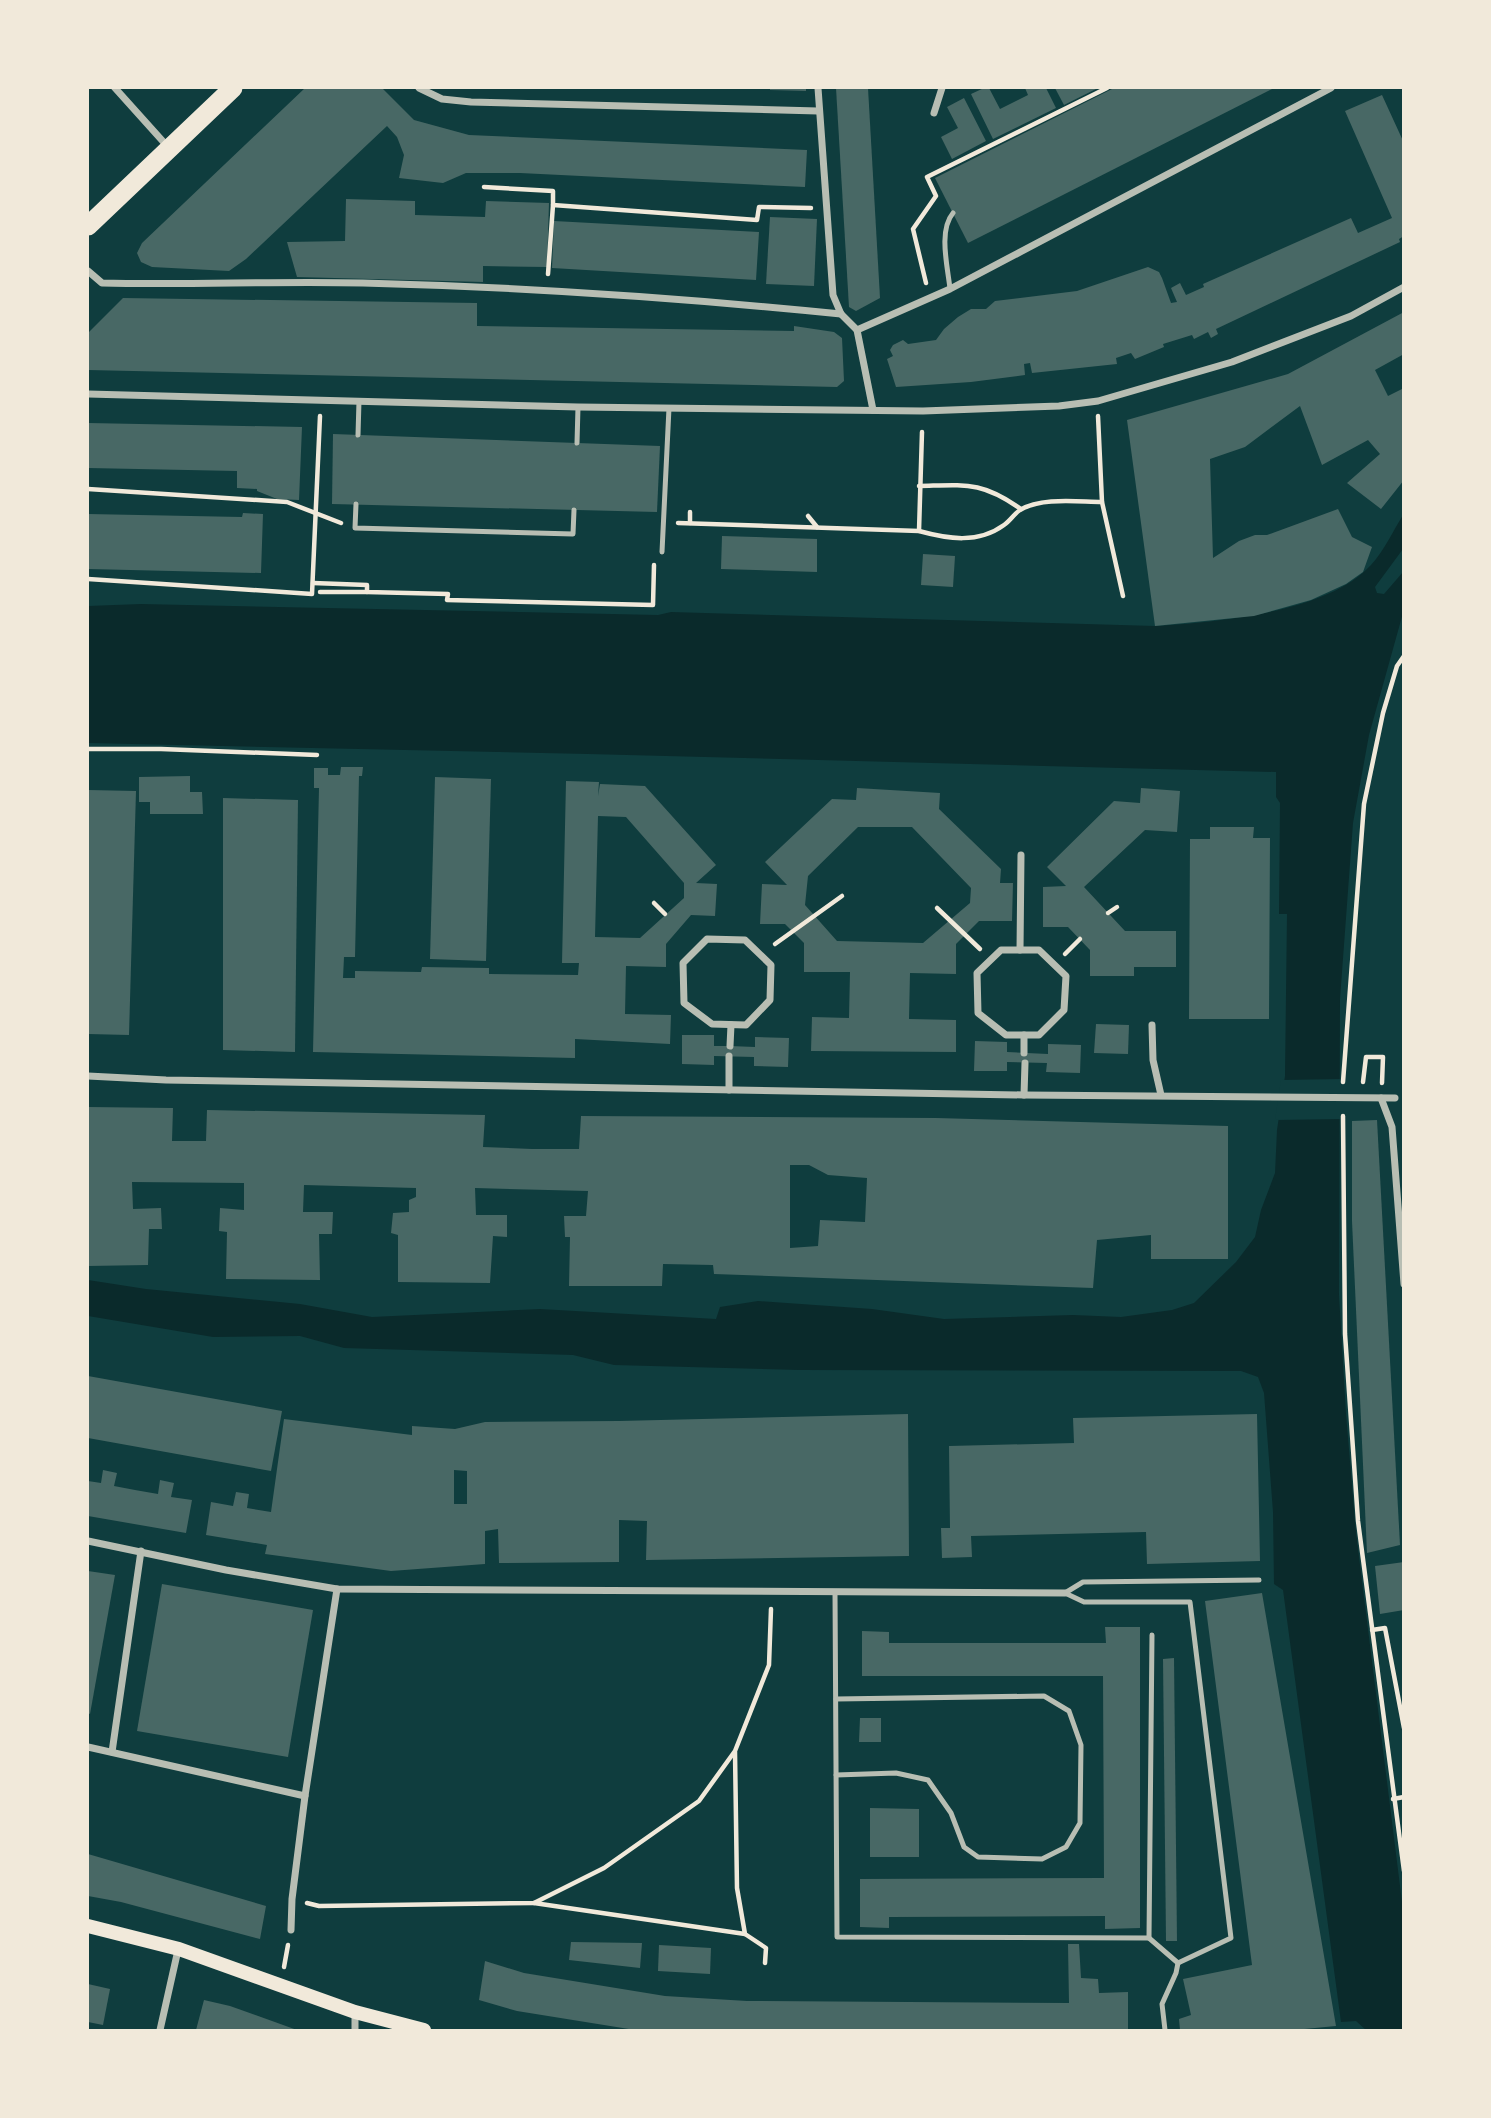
<svg xmlns="http://www.w3.org/2000/svg" width="1491" height="2118" viewBox="0 0 1491 2118" font-family="'IBM Plex Sans',sans-serif">
	<style>
		.water { fill: #0a2a2b }
		.pier { fill: #0f3d3e }
		.building { fill: #486865; fill-rule: evenodd }
		.lines { fill: none; stroke-linecap: round; stroke-linejoin: round }
		.path { stroke: #f1e9da; stroke-width: 4.5 }
		.service { stroke: #b8beb3; stroke-width: 5 }
		.minor { stroke: #b8beb3; stroke-width: 7 }
		.secondary { stroke: #f1e9da; stroke-width: 14 }
		.trunk { stroke: #f1e9da; stroke-width: 19 }
	</style>
	<rect width="100%" height="100%" fill="#0f3d3e"/>
	<path class="water" d="M1403 515V549L1375 587 1377 593 1384 594 1403 572V613L1369 735 1353 823 1340 999 1339 1295 1346 1414 1356 1533 1403 1910V2030H1366L1356 2021 1341 2022 1283 1590 1274 1584 1273 1512 1264 1393 1258 1377 1241 1371 799 1370 614 1365 573 1355 344 1348 300 1336 213 1337 88 1316V1280L146 1289 300 1304 372 1317 540 1309 716 1319 720 1307 758 1301 872 1309 944 1319 1073 1315 1121 1317 1172 1310 1194 1303 1236 1262 1255 1237 1261 1210 1275 1173 1277 1130 1285 1076 1287 914H1279L1280 803 1276 797V772L588 754 88 743V606L141 604 658 615 671 612 1155 626C1216 622 1327 613 1371 565 1384 551 1393 531 1403 515Z"/>
	<polygon class="pier" points="1343,1079 1343,1119 1275,1120 1281,1080"/>
	<g class="building">
		<polygon points="305,88 382,88 414,120 469,135 807,150 805,187 520,173 466,173 443,183 399,178 404,155 397,137 387,126 246,259 229,271 152,267 141,262 137,253 142,243"/>
		<polygon points="770,88 806,88 806,91 770,90"/>
		<polygon points="836,88 868,88 880,298 856,311 849,307"/>
		<polygon points="984,88 989,88 1000,109 1028,95 1025,88 1046,88 1056,108 993,139 971,94"/>
		<polygon points="1055,88 1098,88 1064,105"/>
		<polygon points="1114,88 1274,88 968,243 935,178"/>
		<polygon points="1382,95 1404,143 1404,236 1399,239 1400,242 1216,329 1218,334 1211,338 1208,332 1194,339 1192,335 1163,344 1164,347 1135,359 1131,353 1116,358 1117,364 1032,373 1030,363 1024,364 1025,375 971,382 896,387 887,359 893,356 890,350 893,345 903,340 908,344 936,340 944,329 958,317 971,309 986,309 995,301 1077,291 1148,267 1159,272 1162,278 1171,303 1177,302 1171,288 1180,283 1186,295 1204,287 1203,284 1351,218 1358,233 1392,218 1345,111"/>
		<polygon points="964,98 986,141 952,159 941,137 958,128 947,107"/>
		<polygon points="346,199 415,201 415,215 485,217 486,201 549,203 547,267 483,266 483,282 297,277 287,242 345,241"/>
		<polygon points="770,217 817,219 814,286 766,284"/>
		<polygon points="554,221 759,232 756,280 552,268"/>
		<polygon points="123,298 477,303 477,326 794,331 794,326 834,332 842,338 844,381 837,387 88,370 88,333"/>
		<polygon points="1404,312 1404,354 1375,370 1388,396 1404,388 1404,480 1381,509 1347,483 1380,454 1368,440 1322,465 1300,406 1245,447 1210,459 1213,558 1239,541 1255,535 1267,535 1338,509 1352,537 1372,547 1363,572 1346,584 1311,600 1254,616 1155,626 1127,420 1288,374"/>
		<polygon points="88,423 302,427 299,500 277,499 257,491 257,489 237,488 237,471 88,468"/>
		<polygon points="333,434 660,446 657,512 332,504"/>
		<polygon points="243,513 263,514 261,573 88,569 88,514 242,517"/>
		<polygon points="722,536 817,539 817,572 721,569"/>
		<polygon points="923,554 955,556 953,587 921,585"/>
		<path d="M341 767H363L362 776H359L355 957H344L343 978H355V971L421 972 422 967 489 968V974L578 975 579 963H562L566 781 599 782 598 796 600 784 645 786 716 865 696 883 717 884 715 916 691 915 666 944V967L626 966 625 1014 671 1015 670 1044 575 1039V1058L313 1052 319 788H314V768H328V775H340ZM598 816 626 817 684 883V898L640 938 595 937Z"/>
		<polygon points="190,776 190,792 202,792 203,814 150,814 150,802 139,802 139,777"/>
		<polygon points="435,777 491,779 486,961 430,959"/>
		<path d="M857 788 940 793 939 809 1001 869 1000 883H1013L1012 921H979L956 944V974L910 973 909 1019 956 1020V1052L811 1051 812 1017 849 1018 850 972H804V943L785 924H760L762 884 787 885 765 862 832 799 856 800ZM858 827H912L971 888 970 903 923 943 837 941 805 905 808 876Z"/>
		<polygon points="1141,788 1180,791 1177,832 1145,830 1084,887 1125,931 1176,931 1176,967 1134,967 1134,976 1090,976 1090,950 1068,927 1043,927 1043,887 1066,886 1047,867 1114,801 1140,803"/>
		<polygon points="88,790 136,791 129,1035 88,1034"/>
		<polygon points="223,798 298,800 295,1052 223,1050"/>
		<polygon points="1210,827 1254,827 1253,838 1270,838 1269,1019 1189,1019 1190,839 1210,839"/>
		<polygon points="1096,1024 1129,1025 1128,1054 1094,1053"/>
		<polygon points="682,1035 714,1035 714,1046 730,1046 755,1047 755,1037 789,1038 788,1067 754,1066 754,1057 714,1056 714,1065 682,1064"/>
		<polygon points="975,1041 1007,1042 1007,1052 1048,1054 1048,1044 1081,1045 1080,1073 1046,1072 1047,1063 1007,1062 1007,1071 974,1071"/>
		<path d="M88 1107 173 1108 172 1141H206L207 1110 485 1115 483 1147 532 1149H579L581 1116 936 1118 1228 1126V1259H1151V1235L1097 1240 1093 1288 714 1274 713 1265 663 1264 662 1286H569L570 1237H565L564 1216H586L588 1191 475 1188 476 1215H507V1237L493 1236 490 1283 398 1282V1235L391 1233 393 1213 409 1212V1200L416 1197V1188L304 1185 303 1212H333L332 1234H319L320 1280 226 1279 227 1232 219 1231 220 1208 244 1210V1183L132 1182 133 1209 161 1208 162 1229H149L148 1265 88 1266ZM790 1165H809L828 1175 867 1178 865 1222 820 1220 818 1246 790 1248Z"/>
		<polygon points="1377,1120 1400,1545 1367,1553 1352,1221 1352,1121"/>
		<polygon points="88,1376 282,1411 271,1471 88,1438"/>
		<path d="M908 1414 909 1556 646 1560 647 1521 619 1520V1562L499 1563 498 1529 485 1531V1564L391 1571 265 1554 267 1545 206 1535 211 1502 233 1506 236 1492 249 1494 247 1508 271 1512 284 1419 412 1435V1426L455 1429 485 1422 619 1421ZM454 1470 467 1471V1504H454Z"/>
		<polygon points="1257,1414 1260,1561 1147,1564 1146,1532 971,1536 972,1557 942,1558 941,1528 950,1528 949,1446 1074,1443 1073,1418"/>
		<polygon points="103,1470 117,1473 114,1486 135,1490 158,1494 160,1480 174,1483 171,1497 192,1500 186,1533 88,1516 88,1481 101,1483"/>
		<polygon points="1404,1562 1404,1610 1380,1614 1375,1566"/>
		<polygon points="88,1571 115,1575 90,1714 88,1713"/>
		<polygon points="162,1584 313,1610 288,1757 137,1731"/>
		<polygon points="1262,1593 1336,2026 1294,2030 1180,2030 1179,2019 1191,2015 1183,1979 1252,1965 1205,1601"/>
		<polygon points="1105,1627 1140,1627 1140,1928 1105,1929 1105,1916 889,1917 889,1928 860,1927 860,1879 1104,1878 1103,1676 862,1676 862,1631 889,1632 889,1643 1106,1643"/>
		<polygon points="1174,1658 1177,1941 1166,1941 1163,1659"/>
		<polygon points="860,1718 881,1718 881,1742 859,1742"/>
		<polygon points="870,1808 919,1809 919,1857 870,1857"/>
		<polygon points="88,1854 266,1906 260,1939 121,1902 88,1896"/>
		<polygon points="571,1942 642,1943 640,1968 569,1960"/>
		<polygon points="1068,1944 1079,1944 1081,1978 1098,1979 1099,1993 1128,1992 1128,2030 635,2030 517,2011 479,2000 485,1961 524,1973 665,1996 747,2001 1069,2003"/>
		<polygon points="659,1945 711,1948 710,1974 658,1971"/>
		<polygon points="88,1984 110,1989 103,2025 88,2022"/>
		<polygon points="204,2000 230,2006 297,2030 196,2030"/>
	</g>
	<g class="lines">
		<g class="path">
			<polyline points="484,187 553,191 553,205 757,220 759,207 811,208"/>
			<polyline points="548,274 553,205"/>
			<polyline points="926,283 913,229 936,196 927,177 1107,88"/>
			<polyline points="1098,416 1102,502"/>
			<path d="M919 486C966 485 981 481 1021 509"/>
			<polyline points="88,489 287,502 341,523"/>
			<polyline points="808,516 817,527"/>
			<path d="M678 523 919 531C948 539 978 544 1004 525 1010 521 1014 514 1020 510 1042 497 1078 502 1102 502L1123 596"/>
			<polyline points="690,523 690,512"/>
			<polyline points="919,531 922,432"/>
			<polyline points="88,579 312,594 320,416"/>
			<polyline points="313,583 367,585 367,592 448,594 447,600 653,605 654,565"/>
			<polyline points="320,592 367,592"/>
			<polyline points="88,749 161,749 317,755"/>
			<polyline points="654,903 665,914"/>
			<polyline points="937,908 980,949"/>
			<polyline points="1108,913 1117,907"/>
			<polyline points="775,944 842,896"/>
			<polyline points="1065,954 1080,939"/>
			<polyline points="1343,1082 1364,804 1383,713 1397,666 1404,656"/>
			<polyline points="1363,1082 1366,1057 1383,1057 1382,1083"/>
			<polyline points="1343,1116 1345,1334 1358,1521 1404,1871"/>
			<polyline points="1372,1630 1385,1628 1404,1728"/>
			<polyline points="735,1752 737,1888 745,1934 766,1948 765,1963"/>
			<polyline points="1393,1799 1404,1797"/>
			<polyline points="307,1903 319,1906 534,1903 604,1868 699,1801 735,1751 769,1665 771,1609"/>
			<polyline points="534,1903 745,1934"/>
			<polyline points="284,1967 288,1945"/>
		</g>
		<g class="service">
			<path d="M950 289C948 268 938 231 953 213"/>
			<polyline points="358,435 359,401"/>
			<polyline points="577,443 578,407"/>
			<polyline points="356,504 355,528 573,534 574,510"/>
			<polyline points="662,552 669,408"/>
			<polyline points="835,1592 837,1937 1149,1938 1152,1635"/>
			<polyline points="1065,1593 1084,1602 1190,1602 1231,1938 1178,1963"/>
			<polyline points="1065,1593 1083,1582 1259,1580"/>
			<polyline points="836,1699 1044,1696 1069,1711 1081,1745 1080,1823 1066,1847 1042,1859 978,1857 964,1847 951,1813 928,1780 896,1773 836,1775"/>
			<polyline points="1149,1938 1178,1963"/>
			<polyline points="1165,2030 1162,2004 1176,1973 1178,1963"/>
		</g>
		<g class="minor">
			<polyline points="115,88 168,147"/>
			<polyline points="419,88 442,99 471,102 818,111"/>
			<polyline points="818,88 833,295 841,314 857,330 873,410"/>
			<polyline points="934,113 942,88"/>
			<path d="M88 271 102 283C189 285 276 281 363 283 523 287 682 298 841 314"/>
			<polyline points="857,330 950,289 1331,88"/>
			<polyline points="88,394 578,407 923,411 1059,406 1098,401 1232,362 1351,316 1404,287"/>
			<polygon points="707,939 745,940 771,965 770,1000 746,1025 712,1024 684,1003 683,963"/>
			<polygon points="1001,950 1039,950 1066,976 1064,1010 1039,1035 1006,1035 978,1013 977,973"/>
			<polyline points="1020,950 1021,855"/>
			<polyline points="1152,1025 1153,1060 1161,1095"/>
			<polyline points="730,1046 731,1025"/>
			<polyline points="1024,1053 1024,1035"/>
			<polyline points="88,1076 166,1080 1024,1095 1395,1098"/>
			<polyline points="729,1090 729,1056"/>
			<polyline points="1024,1095 1025,1063"/>
			<polyline points="1381,1098 1392,1127 1404,1284"/>
			<polyline points="88,1541 226,1570 337,1589 1065,1593"/>
			<polyline points="88,1747 305,1796"/>
			<polyline points="112,1752 141,1551"/>
			<polyline points="291,1930 292,1899 305,1796 337,1589"/>
			<polyline points="160,2030 178,1950"/>
			<polyline points="355,2030 355,2013"/>
		</g>
		<polyline class="secondary" points="88,1926 179,1949 355,2012 424,2030"/>
		<polyline class="trunk" points="88,226 233,88"/>
	</g>
	<rect width="1491" height="2118" fill="none" stroke="#f1e9da" stroke-width="178"/>
</svg>
